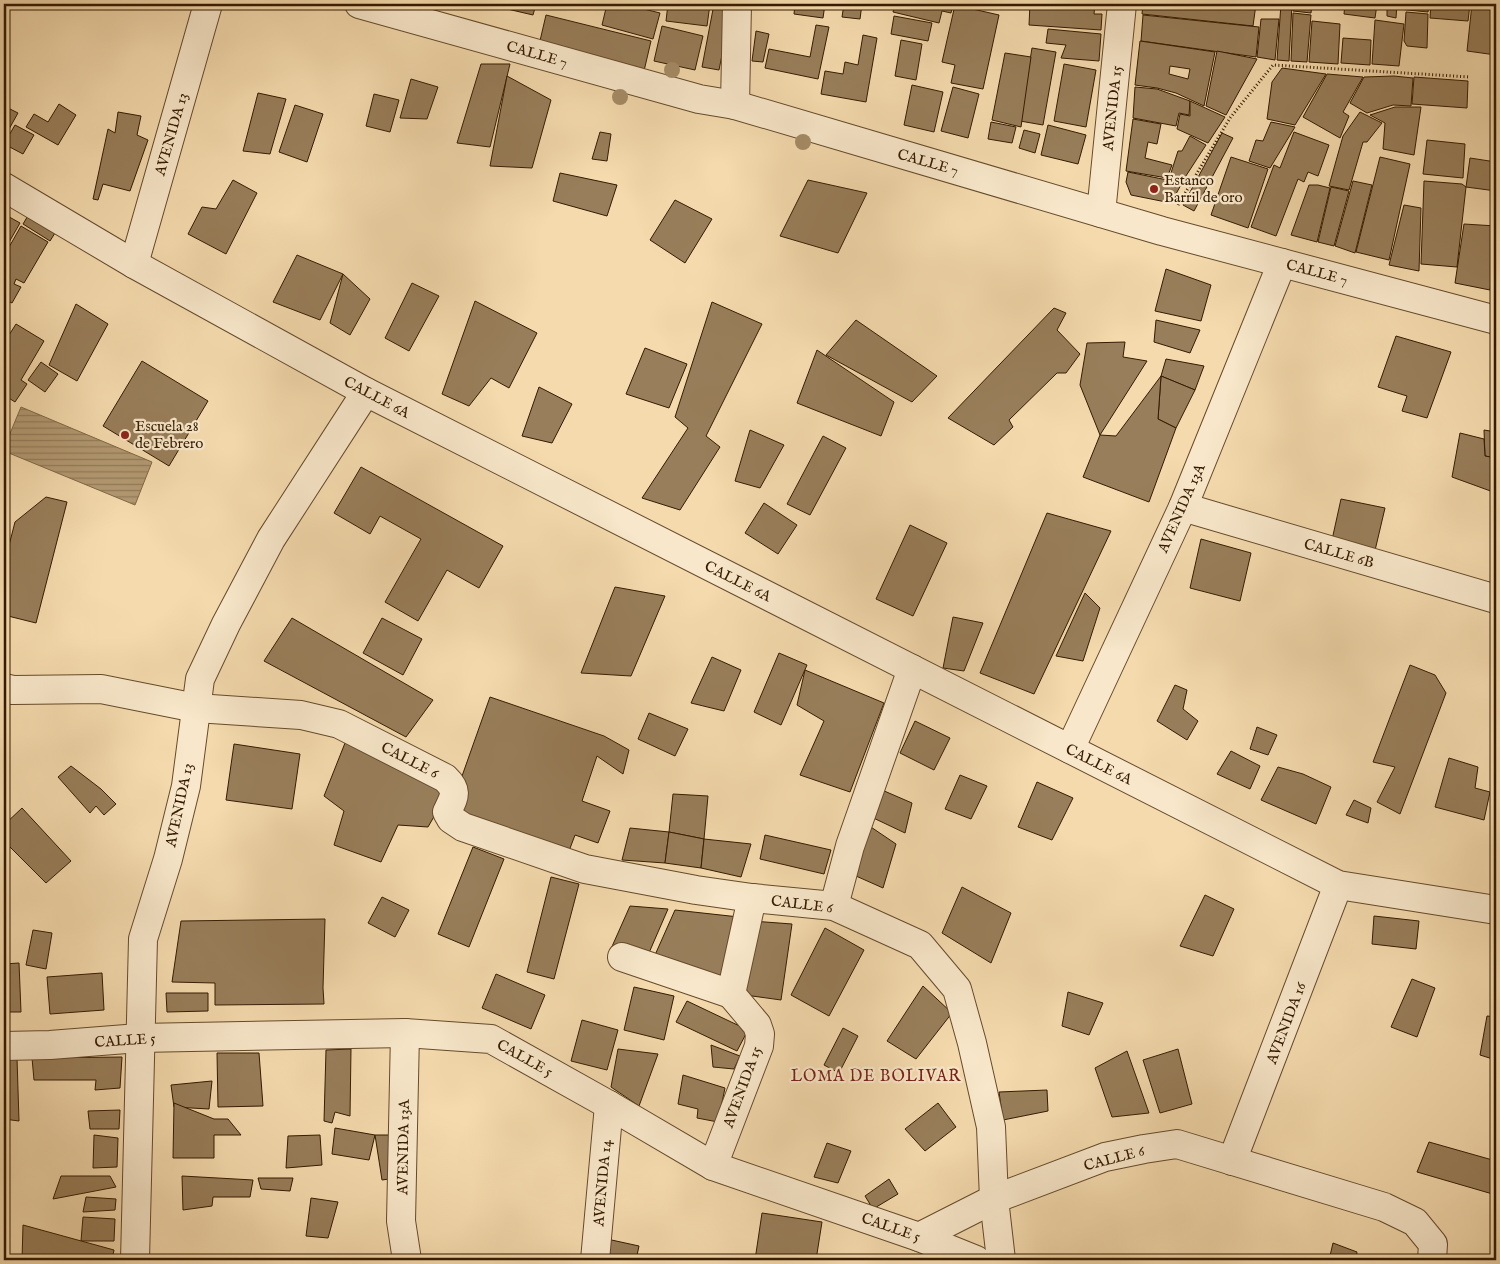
<svg xmlns="http://www.w3.org/2000/svg" width="1500" height="1264" viewBox="0 0 1500 1264" font-family="'IM FELL English',serif">
	<style>
		.water { fill: url(#water-rules); stroke: #816744 }
		.building { fill: #987e5a; stroke: #351b00; fill-rule: evenodd }
		.lines { fill: none; stroke-linecap: round; stroke-linejoin: round }
		.minor-casing { stroke: #654b2b; stroke-width: 30 }
		.path { stroke: #351b00; stroke-width: 3; stroke-dasharray: 1 2.5; stroke-linecap: butt }
		.minor { stroke: #f8e7ca; stroke-width: 28 }
		.tree { fill: #a58b66 }
		.poi-dot { fill: #8f2418; stroke: #f8e7ca; stroke-width: 2 }
		.labels { text-anchor: middle; stroke-width: 4.5; stroke-linejoin: round; paint-order: stroke }
		.street-label { font-size: 15px; fill: #351b00; stroke: #f8e7ca }
		.poi-label { font-size: 15px; fill: #351b00; stroke: #f8e7ca; text-anchor: start }
		.neighbourhood-label { font-size: 16px; letter-spacing: 1px; fill: #7a1f14; stroke: #f8e7ca }
	</style>
	<defs>
		<pattern id="water-rules" width="6" height="5" patternUnits="userSpaceOnUse" patternTransform="scale(1.25)"><rect width="6" height="5" fill="#b39972"/><path d="M0 2.5h6" fill="none" stroke="#927c5b"/></pattern>
	</defs>
	<rect width="100%" height="100%" fill="#f4daad"/>
	<filter id="stains"><feTurbulence type="fractalNoise" baseFrequency=".004" numOctaves="4"/><feColorMatrix values="0 0 0 0 .2 0 0 0 0 .09 0 0 0 0 .02 0 0 0 .5 -.17"/></filter>
	<radialGradient id="worn" r=".72"><stop offset=".6" stop-color="#630" stop-opacity="0"/><stop offset="1" stop-color="#630" stop-opacity=".3"/></radialGradient>
	<polygon class="water" points="21,407 152,462 135,505 4,451 4,448"/>
	<g class="building">
		<polygon points="495,4 536,4 533,15 503,8"/>
		<polygon points="607,4 624,4 660,13 653,39 602,25"/>
		<polygon points="668,4 710,4 707,26 666,21"/>
		<polygon points="714,4 732,4 719,70 702,67"/>
		<polygon points="795,4 825,4 823,18 794,14"/>
		<polygon points="844,4 862,4 860,19 842,17"/>
		<polygon points="895,4 953,4 951,13 942,11 939,23 893,12"/>
		<polygon points="1030,4 1095,4 1094,14 1102,14 1101,30 1029,25"/>
		<polygon points="1143,4 1256,4 1253,26 1142,14"/>
		<polygon points="1281,4 1292,4 1289,61 1277,60"/>
		<polygon points="1294,4 1312,4 1311,13 1293,11"/>
		<polygon points="1345,4 1377,4 1375,18 1344,14"/>
		<polygon points="1379,4 1397,4 1396,18 1387,16 1387,7 1379,5"/>
		<polygon points="1398,4 1429,4 1428,12 1398,9"/>
		<polygon points="1431,4 1470,4 1468,21 1430,18"/>
		<polygon points="1472,4 1496,4 1496,55 1467,51"/>
		<polygon points="955,5 999,15 983,89 951,83 955,65 942,62"/>
		<polygon points="1406,12 1428,14 1427,48 1407,46 1404,41"/>
		<polygon points="1293,13 1311,15 1307,62 1291,61"/>
		<polygon points="546,15 651,41 644,71 539,45"/>
		<polygon points="1143,15 1259,27 1256,57 1141,41"/>
		<polygon points="894,16 932,23 928,41 891,34"/>
		<polygon points="1261,19 1279,19 1275,60 1257,57"/>
		<polygon points="1375,20 1404,24 1399,66 1372,64"/>
		<polygon points="1312,21 1340,24 1338,64 1309,62"/>
		<polygon points="816,25 829,27 818,79 765,68 769,49 810,57"/>
		<polygon points="662,26 703,36 695,70 654,61"/>
		<polygon points="1048,29 1101,34 1099,61 1061,58 1066,45 1046,43"/>
		<polygon points="756,31 769,34 763,62 752,61"/>
		<polygon points="863,35 877,38 866,102 821,94 825,71 843,74 845,62 858,65"/>
		<polygon points="1343,38 1371,40 1370,65 1341,63"/>
		<polygon points="901,40 922,44 916,80 895,76"/>
		<path d="M1140 41 1215 52 1204 106 1176 93 1157 88 1135 85ZM1170 66 1190 69 1188 79 1169 74Z"/>
		<polygon points="1032,48 1056,52 1043,125 1020,121"/>
		<polygon points="1217,51 1257,59 1226,115 1206,106"/>
		<polygon points="1005,53 1031,57 1021,127 992,120"/>
		<polygon points="481,64 510,64 490,147 457,143"/>
		<polygon points="1064,64 1096,70 1086,127 1054,121"/>
		<polygon points="1282,68 1326,74 1295,125 1267,119 1272,82"/>
		<polygon points="1327,74 1363,77 1343,112 1349,116 1340,138 1303,117"/>
		<polygon points="507,76 551,100 532,168 490,166"/>
		<polygon points="1394,76 1413,78 1411,106 1393,105 1367,113 1350,103 1364,77"/>
		<polygon points="1414,77 1468,81 1467,108 1412,104"/>
		<polygon points="411,79 438,87 427,119 400,118"/>
		<polygon points="912,85 943,92 934,132 904,125"/>
		<polygon points="953,87 979,94 968,138 941,131"/>
		<polygon points="1135,87 1157,89 1190,101 1189,115 1179,113 1176,126 1133,118"/>
		<polygon points="258,93 286,99 270,154 243,151"/>
		<polygon points="374,94 399,100 390,132 366,126"/>
		<polygon points="1190,101 1225,117 1208,143 1177,129 1180,114 1190,116"/>
		<polygon points="59,104 76,115 58,145 26,127 34,114 48,122"/>
		<polygon points="295,105 323,114 307,162 279,152"/>
		<polygon points="4,106 18,113 4,138"/>
		<polygon points="1395,107 1421,107 1414,155 1383,149 1385,123 1370,115"/>
		<polygon points="118,112 141,116 137,135 148,140 130,191 103,184 98,200 93,199 108,129 115,133"/>
		<polygon points="1360,112 1382,123 1367,142 1363,142 1349,190 1329,186 1343,136"/>
		<polygon points="1133,119 1161,124 1157,144 1148,142 1145,158 1172,165 1167,178 1126,171"/>
		<polygon points="991,122 1016,127 1012,143 988,139"/>
		<polygon points="1271,122 1295,127 1270,168 1249,161 1256,140 1263,141"/>
		<polygon points="15,125 34,135 23,154 4,144"/>
		<polygon points="1048,125 1086,135 1078,164 1041,155"/>
		<polygon points="1024,130 1040,134 1035,153 1019,148"/>
		<polygon points="600,132 611,134 607,161 592,159"/>
		<polygon points="1294,132 1329,145 1318,176 1308,172 1304,182 1298,179 1276,236 1251,227 1274,165 1280,168"/>
		<polygon points="1222,133 1233,138 1194,211 1183,205"/>
		<polygon points="1190,136 1206,145 1182,182 1169,179 1178,151 1182,151"/>
		<polygon points="1427,140 1465,144 1463,178 1423,174"/>
		<polygon points="1231,157 1268,169 1248,228 1211,215"/>
		<polygon points="1380,157 1410,164 1389,260 1356,252"/>
		<polygon points="1470,158 1496,162 1496,191 1466,187"/>
		<polygon points="1128,172 1182,183 1171,203 1131,195 1126,182"/>
		<polygon points="560,173 617,185 607,216 553,201"/>
		<polygon points="233,180 257,193 226,254 188,234 202,207 216,209"/>
		<polygon points="808,180 867,193 838,253 780,236"/>
		<polygon points="1353,181 1372,185 1355,253 1335,246"/>
		<polygon points="1424,181 1462,184 1466,187 1457,267 1421,264"/>
		<polygon points="1309,185 1318,185 1330,188 1317,242 1291,235"/>
		<polygon points="1331,187 1349,191 1334,246 1318,242"/>
		<polygon points="675,200 712,219 685,263 650,240"/>
		<polygon points="1404,205 1421,208 1419,271 1389,265"/>
		<polygon points="32,209 60,225 50,241 23,224"/>
		<polygon points="4,214 20,223 4,251"/>
		<polygon points="1464,224 1496,226 1496,250 1490,290 1455,283"/>
		<polygon points="21,226 48,242 24,283 16,279 14,284 21,287 12,303 4,299 4,256"/>
		<polygon points="297,255 343,274 320,320 273,302"/>
		<polygon points="1496,255 1496,286 1491,284"/>
		<polygon points="1166,269 1211,285 1201,321 1155,311"/>
		<polygon points="343,274 370,299 350,335 330,323"/>
		<polygon points="412,283 439,296 409,351 385,338"/>
		<polygon points="475,301 537,333 509,388 491,378 469,406 442,394"/>
		<polygon points="712,302 762,324 706,436 720,447 680,510 642,498 688,428 675,417"/>
		<polygon points="76,304 108,324 77,381 49,365"/>
		<polygon points="1054,308 1066,313 1057,330 1080,354 1066,373 1057,373 1009,420 1013,427 994,445 948,418"/>
		<polygon points="856,320 937,376 912,402 826,355"/>
		<polygon points="1156,320 1200,330 1190,353 1154,342"/>
		<polygon points="16,324 44,341 21,380 27,384 15,402 4,395 4,343"/>
		<polygon points="1396,336 1451,352 1427,418 1402,411 1407,396 1378,387"/>
		<polygon points="1125,342 1123,357 1147,361 1100,435 1080,385 1087,343"/>
		<polygon points="645,348 687,364 669,408 626,394"/>
		<polygon points="817,350 894,402 881,436 797,403"/>
		<polygon points="1166,359 1204,366 1195,390 1161,376"/>
		<polygon points="142,361 208,401 169,466 103,426"/>
		<polygon points="41,362 58,374 45,392 28,380"/>
		<polygon points="1161,376 1195,390 1176,428 1158,419"/>
		<polygon points="1161,376 1158,419 1176,428 1149,502 1083,477 1100,435 1116,436"/>
		<polygon points="539,387 572,404 552,443 522,436"/>
		<polygon points="750,430 784,445 760,488 735,481"/>
		<polygon points="1484,430 1496,432 1496,458 1485,456"/>
		<polygon points="1460,433 1484,439 1485,456 1496,458 1496,493 1452,477"/>
		<polygon points="823,436 846,448 810,515 787,504"/>
		<polygon points="361,467 503,546 479,588 447,570 418,621 385,602 421,539 380,516 370,534 334,513"/>
		<polygon points="46,497 67,502 36,623 4,615 4,565 15,522"/>
		<polygon points="1341,499 1385,508 1373,559 1330,549"/>
		<polygon points="764,503 797,525 778,554 745,533"/>
		<polygon points="1047,513 1111,531 1034,694 980,673"/>
		<polygon points="910,525 947,543 913,616 876,599"/>
		<polygon points="1201,539 1251,553 1240,601 1190,588"/>
		<polygon points="615,587 665,596 631,676 581,673"/>
		<polygon points="1085,593 1100,608 1083,661 1056,656"/>
		<polygon points="953,617 983,623 964,671 943,668"/>
		<polygon points="292,618 433,700 406,737 264,661"/>
		<polygon points="382,618 422,639 403,675 363,653"/>
		<polygon points="779,653 807,665 781,725 754,712"/>
		<polygon points="712,657 741,670 724,711 691,703"/>
		<polygon points="1410,665 1435,675 1446,693 1400,814 1377,802 1395,767 1373,762"/>
		<polygon points="805,670 884,703 850,792 800,775 824,721 797,705"/>
		<polygon points="1175,685 1187,690 1183,709 1198,721 1187,740 1157,721"/>
		<polygon points="490,697 604,736 629,750 623,774 597,756 582,801 610,811 598,843 575,835 569,851 450,810"/>
		<polygon points="649,713 688,729 675,756 638,739"/>
		<polygon points="915,721 950,738 934,770 900,753"/>
		<polygon points="1257,727 1277,735 1268,755 1250,749"/>
		<polygon points="347,738 451,787 428,827 398,825 381,862 334,845 344,811 324,796"/>
		<polygon points="234,744 300,754 292,809 226,800"/>
		<polygon points="1231,751 1260,766 1250,789 1217,774"/>
		<polygon points="1449,758 1478,767 1475,788 1490,792 1484,820 1435,807"/>
		<polygon points="71,766 101,789 116,804 104,815 96,806 90,813 58,777"/>
		<polygon points="1278,767 1303,774 1331,787 1316,824 1261,800"/>
		<polygon points="960,775 987,786 971,819 945,809"/>
		<polygon points="1037,782 1073,798 1052,840 1018,827"/>
		<polygon points="875,787 912,803 905,833 865,814"/>
		<polygon points="673,794 708,796 704,839 669,832"/>
		<polygon points="1354,800 1371,808 1368,823 1346,815"/>
		<polygon points="22,808 71,861 46,883 4,841 4,825"/>
		<polygon points="862,821 896,844 883,888 847,872"/>
		<polygon points="630,828 669,832 665,863 622,860"/>
		<polygon points="669,832 704,839 701,868 665,863"/>
		<polygon points="765,835 831,850 824,874 760,859"/>
		<polygon points="704,839 751,844 741,877 701,868"/>
		<polygon points="473,847 504,859 469,947 438,934"/>
		<polygon points="551,877 579,884 554,979 527,972"/>
		<polygon points="962,887 1011,913 991,963 942,933"/>
		<polygon points="1205,895 1234,909 1213,956 1180,946"/>
		<polygon points="382,897 409,910 395,937 368,923"/>
		<polygon points="630,906 668,909 645,962 610,951"/>
		<polygon points="675,910 748,918 730,988 651,964"/>
		<polygon points="1374,916 1419,921 1416,949 1372,944"/>
		<polygon points="325,919 323,988 324,1004 215,1005 215,983 172,982 181,921"/>
		<polygon points="752,921 792,924 781,1000 738,994"/>
		<polygon points="825,928 864,950 829,1016 791,995"/>
		<polygon points="33,930 52,933 46,969 26,965"/>
		<polygon points="19,963 21,1012 4,1012 4,964"/>
		<polygon points="102,973 104,1010 50,1014 47,977"/>
		<polygon points="496,974 545,995 531,1029 482,1008"/>
		<polygon points="1412,979 1435,988 1417,1037 1391,1027"/>
		<polygon points="923,986 952,1013 916,1059 887,1041"/>
		<polygon points="634,987 674,996 664,1040 624,1030"/>
		<polygon points="1068,992 1103,1003 1089,1035 1062,1026"/>
		<polygon points="166,993 208,993 208,1011 167,1012"/>
		<polygon points="687,1001 748,1030 737,1051 676,1022"/>
		<polygon points="1487,1016 1496,1017 1496,1060 1480,1055"/>
		<polygon points="582,1020 618,1030 607,1070 571,1061"/>
		<polygon points="843,1028 858,1036 839,1073 824,1065"/>
		<polygon points="711,1045 740,1056 734,1069 713,1067"/>
		<polygon points="351,1049 350,1116 335,1112 332,1123 324,1121 326,1050"/>
		<polygon points="618,1049 658,1054 639,1106 611,1087"/>
		<polygon points="1178,1049 1192,1104 1160,1113 1143,1060"/>
		<polygon points="1127,1051 1149,1113 1112,1117 1095,1068"/>
		<polygon points="217,1053 259,1053 263,1106 218,1107"/>
		<polygon points="122,1057 120,1088 95,1090 96,1080 34,1080 32,1058"/>
		<polygon points="17,1058 19,1121 4,1119 4,1059"/>
		<polygon points="683,1075 725,1088 718,1122 697,1118 698,1109 678,1104"/>
		<polygon points="212,1081 209,1109 174,1107 171,1085"/>
		<polygon points="1047,1090 1048,1111 1003,1120 999,1092"/>
		<polygon points="174,1103 214,1119 228,1119 241,1135 214,1135 214,1158 173,1158"/>
		<polygon points="938,1103 956,1127 925,1151 905,1129"/>
		<polygon points="120,1110 119,1129 90,1129 88,1111"/>
		<polygon points="335,1128 375,1135 369,1160 332,1154"/>
		<polygon points="94,1135 118,1138 117,1167 93,1168"/>
		<polygon points="320,1135 322,1165 286,1168 288,1136"/>
		<polygon points="375,1135 399,1135 396,1178 382,1180"/>
		<polygon points="1429,1142 1496,1161 1496,1195 1417,1172"/>
		<polygon points="827,1143 851,1151 838,1183 814,1177"/>
		<polygon points="61,1176 110,1176 116,1187 53,1199"/>
		<polygon points="182,1176 253,1180 250,1197 213,1197 212,1206 183,1210"/>
		<polygon points="258,1178 293,1178 290,1191 261,1189"/>
		<polygon points="889,1179 898,1194 873,1209 865,1196"/>
		<polygon points="86,1197 116,1199 115,1210 83,1212"/>
		<polygon points="311,1198 338,1202 328,1238 306,1236"/>
		<polygon points="762,1213 822,1222 816,1260 755,1260"/>
		<polygon points="83,1217 115,1219 114,1241 81,1241"/>
		<polygon points="23,1225 114,1250 112,1260 22,1260"/>
		<polygon points="607,1239 639,1246 636,1260 602,1260"/>
		<polygon points="1333,1243 1357,1252 1356,1260 1329,1260"/>
	</g>
	<g class="lines">
		<defs>
			<g id="minor">
				<polyline points="359,4 699,99 735,105 1162,231 1496,320"/>
				<polyline points="735,105 737,4"/>
				<polyline points="4,187 134,264 366,392 1338,885 1496,910"/>
				<polyline points="1101,213 1122,4"/>
				<polyline points="134,264 208,4"/>
				<polyline points="1183,507 1496,599"/>
				<path d="M4 688 13 690 101 689 196 708 301 715 339 724 445 778C459 791 454 797 447 812L451 819 463 827 585 869 696 890 752 898 834 906 920 945 957 989 972 1043 991 1127 994 1199 1001 1260"/>
				<polyline points="1070,749 1183,507 1282,263"/>
				<polyline points="834,906 850,846 912,669"/>
				<polyline points="622,957 731,994"/>
				<polyline points="405,1033 401,1221 407,1260"/>
				<polyline points="4,1046 50,1045 139,1038 405,1033 491,1039 609,1105 713,1166 919,1237 976,1260"/>
				<polyline points="1232,1161 1338,885"/>
				<polyline points="713,1166 759,1046 760,1034 757,1025 731,994 752,898"/>
				<polyline points="919,1237 994,1199 1105,1157 1144,1149 1177,1144 1384,1207 1415,1222 1433,1244 1432,1260"/>
				<polyline points="135,1260 143,939 168,859 186,786 200,679 226,624 271,539 366,392"/>
				<polyline points="595,1260 609,1105"/>
			</g>
		</defs>
		<use href="#minor" class="minor-casing"/>
		<polyline class="path" points="1178,205 1230,118 1273,65 1470,77"/>
		<use href="#minor" class="minor"/>
	</g>
	<g class="tree">
		<circle cx="672" cy="70" r="8"/>
		<circle cx="620" cy="97" r="8"/>
		<circle cx="803" cy="142" r="8"/>
	</g>
	<g class="poi-dot">
		<circle cx="1154" cy="189" r="5"/>
		<circle cx="125" cy="435" r="5"/>
	</g>
	<g class="labels">
		<g class="street-label">
			<text transform="translate(537 54) rotate(16)" y="5">CALLE 7</text>
			<text transform="translate(1112 108) rotate(-84)" y="5">AVENIDA 15</text>
			<text transform="translate(171 134) rotate(-74)" y="5">AVENIDA 13</text>
			<text transform="translate(928 162) rotate(16)" y="5">CALLE 7</text>
			<text transform="translate(1317 272) rotate(15)" y="5">CALLE 7</text>
			<text transform="translate(377 397) rotate(28)" y="5">CALLE 6A</text>
			<text transform="translate(1181 508) rotate(-66)" y="5">AVENIDA 13A</text>
			<text transform="translate(1339 553) rotate(16)" y="5">CALLE 6B</text>
			<text transform="translate(738 581) rotate(27)" y="5">CALLE 6A</text>
			<text transform="translate(410 760) rotate(27)" y="5">CALLE 6</text>
			<text transform="translate(1099 764) rotate(27)" y="5">CALLE 6A</text>
			<text transform="translate(179 805) rotate(-78)" y="5">AVENIDA 13</text>
			<text transform="translate(802 904) rotate(7)" y="5">CALLE 6</text>
			<text transform="translate(1286 1023) rotate(-69)" y="5">AVENIDA 16</text>
			<text transform="translate(125 1040) rotate(-4)" y="5">CALLE 5</text>
			<text transform="translate(525 1058) rotate(29)" y="5">CALLE 5</text>
			<text transform="translate(742 1087) rotate(-70)" y="5">AVENIDA 15</text>
			<text transform="translate(403 1147) rotate(-89)" y="5">AVENIDA 13A</text>
			<text transform="translate(1114 1158) rotate(-15)" y="5">CALLE 6</text>
			<text transform="translate(602 1183) rotate(-85)" y="5">AVENIDA 14</text>
			<text transform="translate(891 1227) rotate(19)" y="5">CALLE 5</text>
		</g>
		<g class="poi-label">
			<text x="1164" y="185">Estanco<tspan x="1164" dy="17">Barril de oro</tspan></text>
			<text x="135" y="431">Escuela 28<tspan x="135" dy="17">de Febrero</tspan></text>
		</g>
		<g class="neighbourhood-label">
			<text x="876" y="1081">LOMA DE BOLIVAR</text>
		</g>
	</g>
	<rect width="1500" height="1264" fill="none" stroke="#f4daad" stroke-width="20"/>
	<rect x="5" y="5" width="1490" height="1254" fill="none" stroke="#351b00" stroke-width="2.5"/>
	<rect x="10" y="10" width="1480" height="1244" fill="none" stroke="#351b00"/>
	<rect width="100%" height="100%" filter="url(#stains)"/>
	<rect width="100%" height="100%" fill="url(#worn)"/>
</svg>
